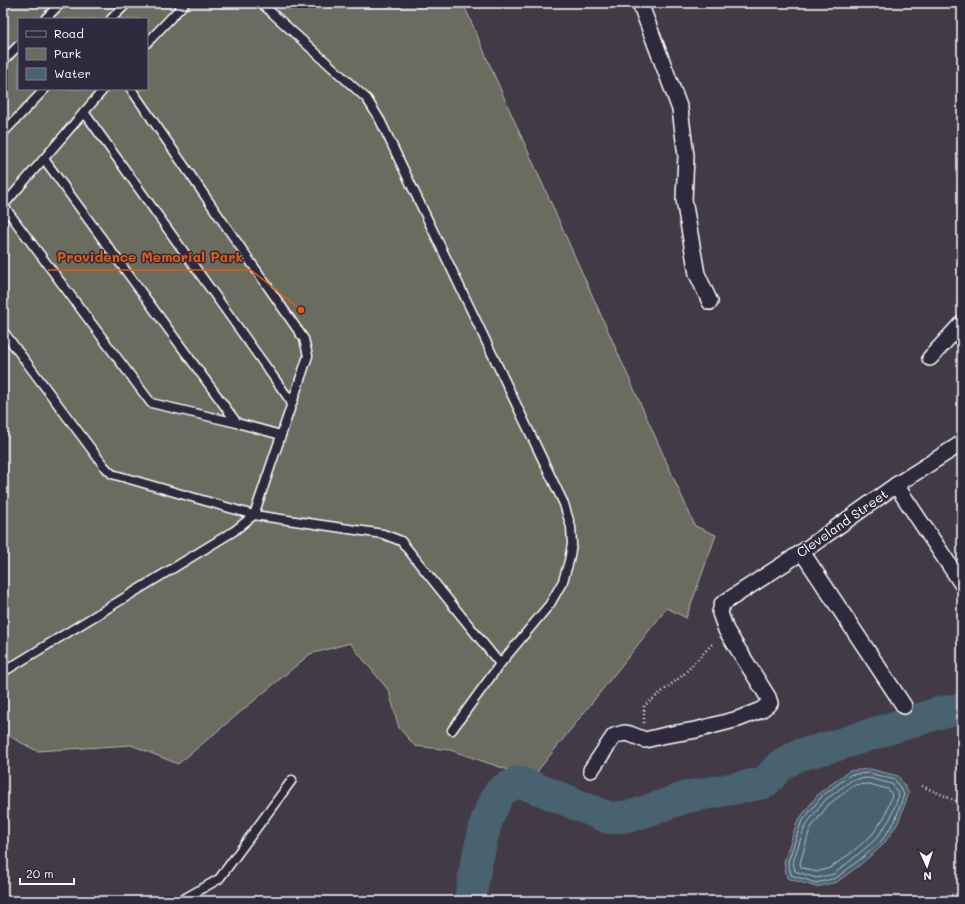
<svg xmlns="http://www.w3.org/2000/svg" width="965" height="904" viewBox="0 0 965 904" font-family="Mali,sans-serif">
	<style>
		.green { fill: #696c5e; stroke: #b4b6ae; fill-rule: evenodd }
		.water { fill: #496270; stroke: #92a1a9 }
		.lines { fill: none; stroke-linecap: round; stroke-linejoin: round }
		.shore { stroke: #b6c0c6; stroke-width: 1 }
		.river { stroke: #496270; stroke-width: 32 }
		.lane-casing { stroke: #fff; stroke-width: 11 }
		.street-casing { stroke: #fff; stroke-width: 18 }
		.path { stroke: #fff; stroke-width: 2.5; stroke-dasharray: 1 3; stroke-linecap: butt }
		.lane { stroke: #2f2a3d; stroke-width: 8 }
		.street { stroke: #2f2a3d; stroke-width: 15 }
		.labels { text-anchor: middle; stroke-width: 3; stroke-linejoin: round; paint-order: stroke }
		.street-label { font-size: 13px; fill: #fff; stroke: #2f2a3d }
		.leader { fill: none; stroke: #e8590c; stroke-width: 1.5 }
		.callout-dot { fill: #e8590c; stroke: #2f2a3d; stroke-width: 1.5 }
		.callout-label { font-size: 14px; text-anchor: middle; font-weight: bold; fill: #e8590c; stroke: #2f2a3d; stroke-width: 3; stroke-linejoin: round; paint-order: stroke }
	</style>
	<rect width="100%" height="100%" fill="#433a47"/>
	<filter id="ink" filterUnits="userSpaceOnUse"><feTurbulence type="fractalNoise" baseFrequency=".025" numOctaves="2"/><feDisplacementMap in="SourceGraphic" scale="8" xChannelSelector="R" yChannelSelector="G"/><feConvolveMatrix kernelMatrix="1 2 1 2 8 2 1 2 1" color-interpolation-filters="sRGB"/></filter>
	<g filter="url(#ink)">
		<path class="green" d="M10 3H463L502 93 695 526 716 535 686 618 667 608 532 778 450 750 415 746 399 728 389 691 350 643 310 654 178 764 131 745 37 751 3 733V11ZM19 19H147V89H19Z"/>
		<polygon class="water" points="870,769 898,776 909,793 898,823 883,845 861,864 837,882 816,887 787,878 784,862 797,822 819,793 849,771"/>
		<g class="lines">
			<g class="shore">
				<polygon points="869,773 895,780 904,794 895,821 880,843 858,861 836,878 816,883 791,875 788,862 801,823 822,796 850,775"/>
				<polygon points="869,778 892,784 899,795 890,819 876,839 855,857 834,874 816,878 795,871 793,862 805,826 825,800 852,780"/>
				<polygon points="869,784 888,789 892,795 885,816 872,835 851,853 830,868 816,872 801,867 800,863 810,829 829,804 855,785"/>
			</g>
			<polyline class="river" points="470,901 476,864 487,819 499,793 504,789 518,782 544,791 609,818 632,816 687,797 764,783 781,765 799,755 834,746 942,712 961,709 962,711"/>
			<defs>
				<g id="lane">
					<polyline points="261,3 367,99 380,120 564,504 571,527 572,544 569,561 563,581 550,604 500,664 452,730"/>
					<polyline points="45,19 61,3"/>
					<polyline points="111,19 127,3"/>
					<polyline points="147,43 185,3"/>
					<polyline points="3,61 19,45"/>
					<polyline points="84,112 292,403"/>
					<polyline points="3,133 45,89"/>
					<polyline points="44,159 237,423"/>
					<polyline points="3,205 151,403 237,423 281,435"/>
					<polyline points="3,206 104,89"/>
					<polyline points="3,331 104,466 112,474 254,515 383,534 401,541 500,664"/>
					<polyline points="3,672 234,531 254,515 308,356 304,339 131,89"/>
					<polyline points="180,901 219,879 292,780"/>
				</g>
				<g id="street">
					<polyline points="640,3 680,109 686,156 684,200 697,274 710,302"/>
					<polyline points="930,358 962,323"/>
					<polyline points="896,485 962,584"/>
					<polyline points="802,552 904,706"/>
					<polyline points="591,770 614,736 624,733 630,734 645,740 666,735 696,730 738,719 761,710 770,703 768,697 726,630 720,613 722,604 802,552 896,485 962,443"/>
				</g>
			</defs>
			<use href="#lane" class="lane-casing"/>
			<use href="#street" class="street-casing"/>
			<g class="path">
				<polyline points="644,723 644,706 683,675 714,642"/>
				<polyline points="922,786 961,803 962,805"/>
				<polyline points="937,901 945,896 962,893"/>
			</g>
			<use href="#lane" class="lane"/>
			<use href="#street" class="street"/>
		</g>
	</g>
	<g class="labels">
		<g class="street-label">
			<text transform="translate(842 523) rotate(-35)" y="5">Cleveland Street</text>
		</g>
	</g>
	<path class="leader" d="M301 310L251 270H48"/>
	<circle class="callout-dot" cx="301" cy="310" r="4"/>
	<g class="callout-label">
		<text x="150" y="262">Providence Memorial Park</text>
	</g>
	<rect width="965" height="904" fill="none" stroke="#2f2a3d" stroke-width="16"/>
	<rect x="8" y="8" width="949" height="888" fill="none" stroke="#fff" stroke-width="1.5" filter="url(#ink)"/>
	<rect x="18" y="18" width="130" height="72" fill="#2f2a3d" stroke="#827f8b"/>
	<rect x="26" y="31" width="20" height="6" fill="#2f2a3d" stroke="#827f8b"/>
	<text x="54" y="38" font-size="12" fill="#ffffff">Road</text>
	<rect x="26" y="48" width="20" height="12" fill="#696c5e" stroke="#827f8b"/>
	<text x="54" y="58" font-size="12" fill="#ffffff">Park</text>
	<rect x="26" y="68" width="20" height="12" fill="#496270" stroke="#827f8b"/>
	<text x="54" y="78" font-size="12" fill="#ffffff">Water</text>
	<g transform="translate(927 866) rotate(177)" stroke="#2f2a3d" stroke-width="3" paint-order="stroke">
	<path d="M0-3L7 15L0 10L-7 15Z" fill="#ffffff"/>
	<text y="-6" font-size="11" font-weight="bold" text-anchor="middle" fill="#ffffff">N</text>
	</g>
	<path d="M20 878v6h54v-6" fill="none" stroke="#ffffff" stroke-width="2"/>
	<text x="26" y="878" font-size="12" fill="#ffffff" stroke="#2f2a3d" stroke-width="3" paint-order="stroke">20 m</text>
</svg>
